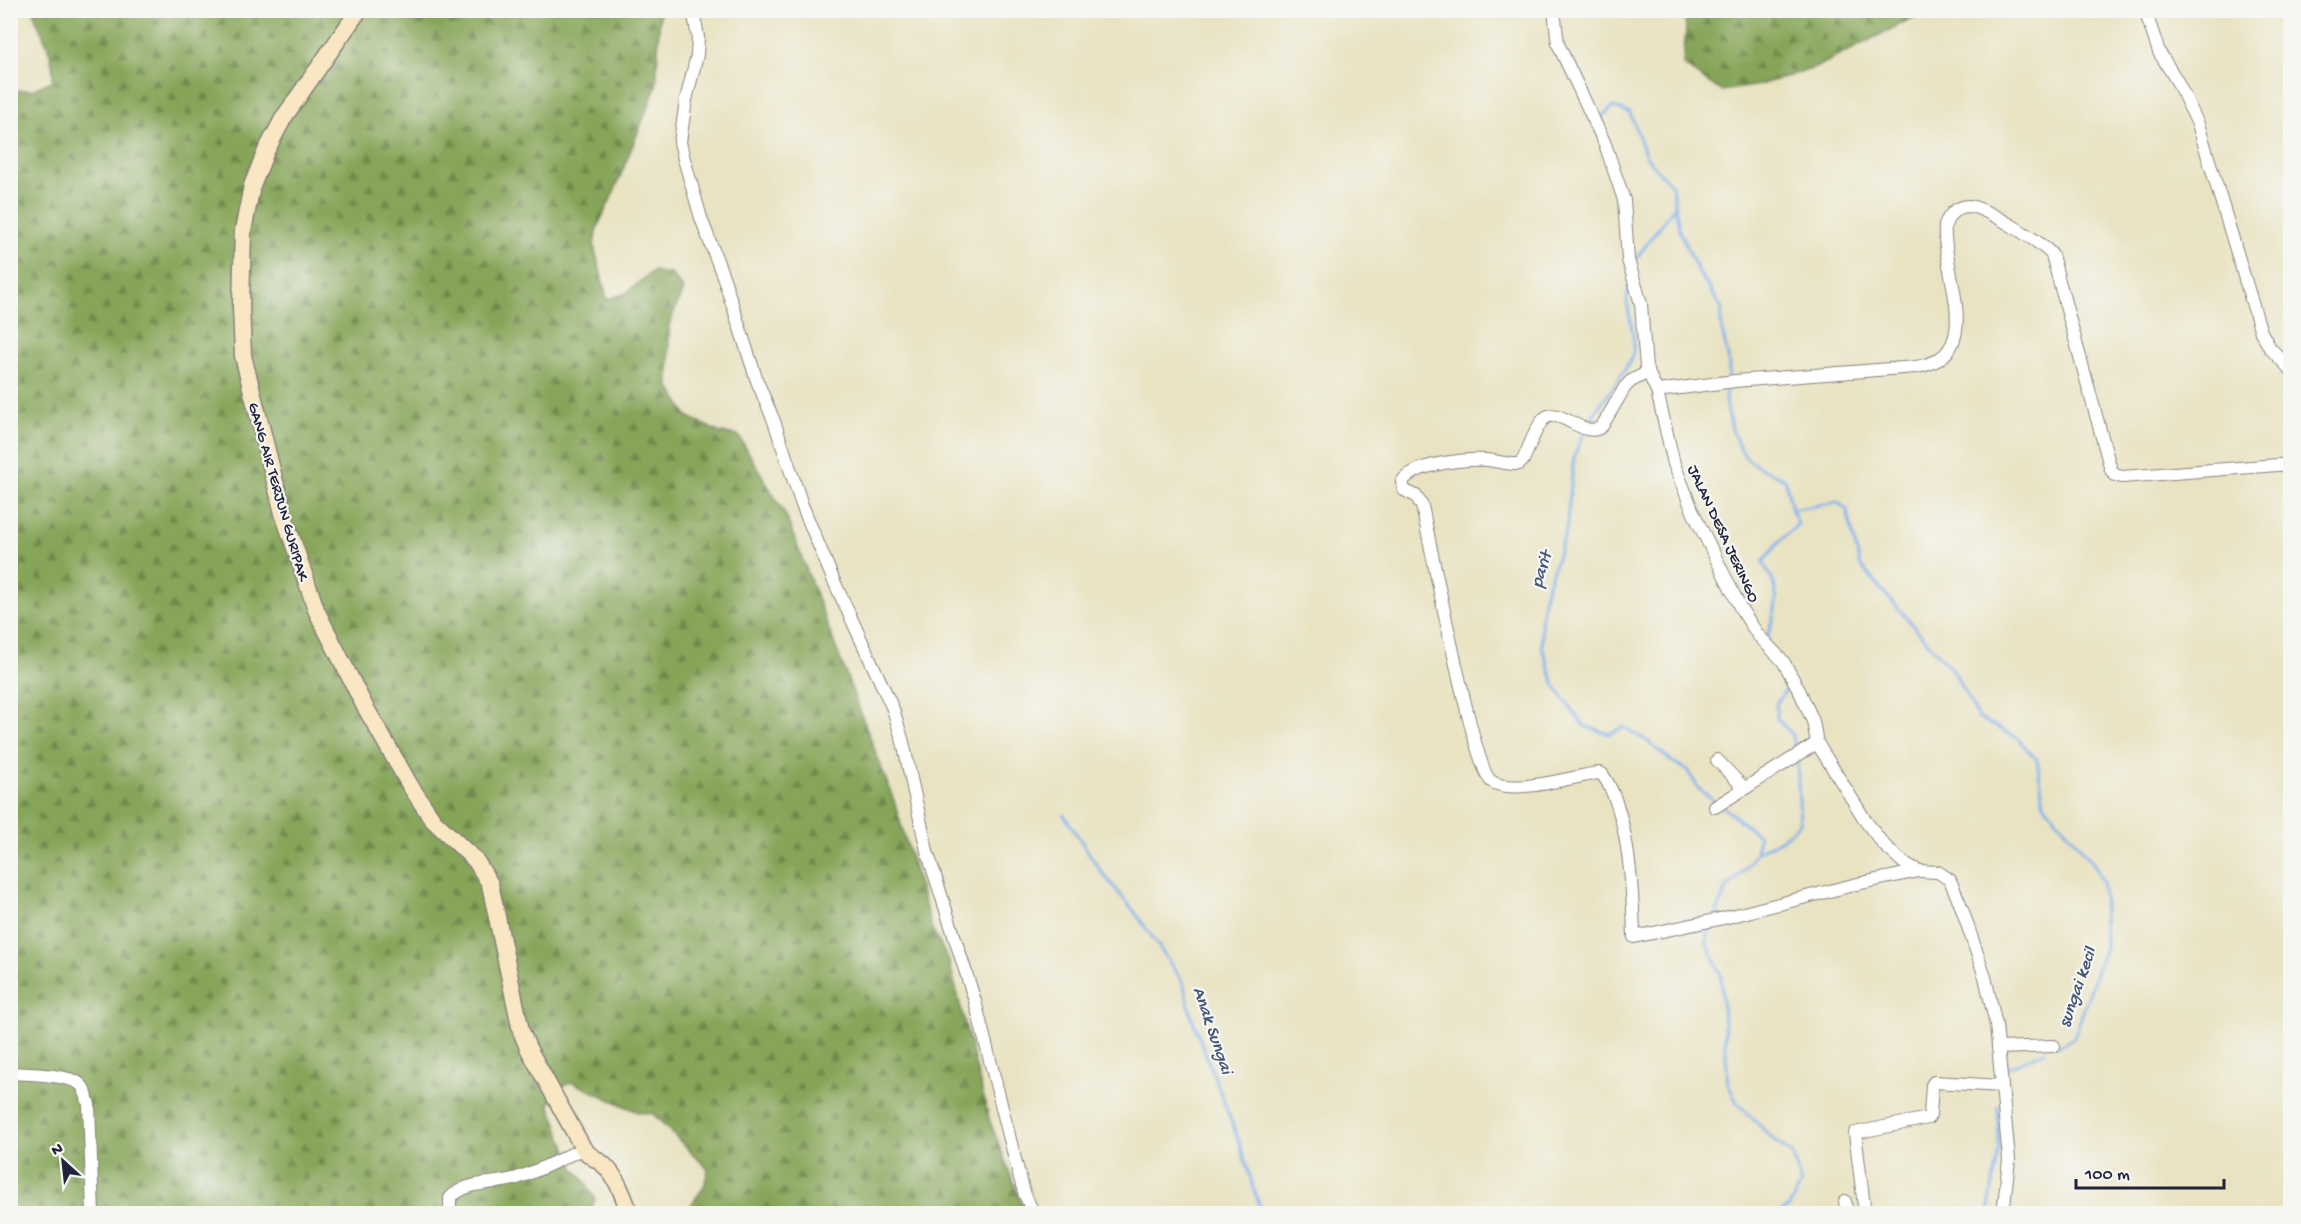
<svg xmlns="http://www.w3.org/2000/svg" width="2301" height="1224" viewBox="0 0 2301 1224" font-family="'Gochi Hand',sans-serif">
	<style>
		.forest { fill: url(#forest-firs); stroke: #54644a; stroke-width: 1.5 }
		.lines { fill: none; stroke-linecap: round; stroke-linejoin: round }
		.stream { stroke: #81b0eb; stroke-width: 3 }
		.street-casing { stroke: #86827e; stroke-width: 14 }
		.secondary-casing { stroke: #86827e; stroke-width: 19 }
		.street { stroke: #fff; stroke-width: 12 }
		.secondary { stroke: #f9e7c3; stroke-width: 16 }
		.labels { text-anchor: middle; stroke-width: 4.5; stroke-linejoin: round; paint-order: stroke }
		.street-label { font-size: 16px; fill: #22223b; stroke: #f6f6f2 }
		.water-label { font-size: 18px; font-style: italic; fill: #435479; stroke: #f6f6f2 }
	</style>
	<defs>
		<pattern id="forest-firs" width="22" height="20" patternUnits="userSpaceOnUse" patternTransform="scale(1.5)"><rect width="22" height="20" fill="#86a559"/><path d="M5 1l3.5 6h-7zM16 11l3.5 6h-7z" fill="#6d864b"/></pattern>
	</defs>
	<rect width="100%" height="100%" fill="#f6f6f2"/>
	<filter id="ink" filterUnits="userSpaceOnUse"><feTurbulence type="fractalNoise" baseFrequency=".0167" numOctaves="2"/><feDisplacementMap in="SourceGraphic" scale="12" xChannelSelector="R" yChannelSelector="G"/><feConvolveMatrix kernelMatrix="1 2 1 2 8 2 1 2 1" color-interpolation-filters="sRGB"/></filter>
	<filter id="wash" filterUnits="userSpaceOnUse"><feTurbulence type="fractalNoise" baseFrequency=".008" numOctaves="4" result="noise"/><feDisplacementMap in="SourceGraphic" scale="24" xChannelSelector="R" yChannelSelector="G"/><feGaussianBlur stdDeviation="1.35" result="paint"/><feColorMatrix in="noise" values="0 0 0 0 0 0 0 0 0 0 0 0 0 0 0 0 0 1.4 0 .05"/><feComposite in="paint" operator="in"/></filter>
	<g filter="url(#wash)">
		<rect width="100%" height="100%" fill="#e9e3c2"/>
		<g class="forest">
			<path d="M34 11H660L656 87 614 192 597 228 594 246 607 299 625 294 653 271 671 274 683 289 669 325V386L687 416 720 433 738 435 786 516 894 801 932 929 949 961 989 1119 1024 1210 1032 1213H685L704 1187 708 1169 653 1114 638 1112 572 1082 563 1086 549 1104 574 1168 586 1183 595 1199 590 1213 11 1214 10 91 32 90 52 81C55 67 49 48 42 33 39 25 34 19 34 11Z"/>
			<polygon points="1684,11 1684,10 1926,11 1815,68 1759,85 1721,91 1683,65 1686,29"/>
		</g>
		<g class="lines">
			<g class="stream">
				<path d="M1598 120 1613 107 1630 113 1646 156 1659 172 1672 185 1679 230 1698 271 1722 309C1717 333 1733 354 1728 378"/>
				<polyline points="1634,265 1635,260 1676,205"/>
				<path d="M1727 384C1723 405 1734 448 1751 462 1760 469 1775 474 1785 479L1792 510 1798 524 1781 540 1763 562C1783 594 1777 604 1767 638L1769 640"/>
				<path d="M1588 424C1598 404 1628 372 1633 353 1636 336 1629 318 1627 301 1627 295 1629 289 1630 283"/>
				<polyline points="1584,433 1574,457 1566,531 1545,593 1541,620 1542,647 1554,684 1572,710 1584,726 1609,734 1624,727 1650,743 1671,761 1687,770 1699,789 1717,803"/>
				<polyline points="1792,510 1837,502 1847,510 1860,565 1954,672 1979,718 2017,738 2037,760 2044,804 2094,864 2103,883 2105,947 2074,1038 2057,1046"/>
				<polyline points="1780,668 1786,689 1776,705 1777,719 1791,733 1797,753"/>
				<polyline points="1723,807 1759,836 1756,853"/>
				<polyline points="1064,815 1100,870 1137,915 1183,982 1192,1018 1238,1139 1262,1214"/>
				<polyline points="1716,915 1726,889 1747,867 1756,853 1782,839 1800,823 1797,760"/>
				<polyline points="1712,924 1706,941 1721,975 1728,1084 1737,1103 1771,1137 1793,1155 1801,1184 1789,1207 1778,1214"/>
				<polyline points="2005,1069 2045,1051"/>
				<polyline points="1988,1214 1999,1148 1998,1106"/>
			</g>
		</g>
	</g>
	<g filter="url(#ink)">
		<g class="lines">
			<defs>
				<g id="street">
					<polyline points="693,10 698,37 697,55 686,100 680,142 684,159 701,218 724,279 757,381 774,421 802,505 833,579 893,709 903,742 927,851 975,1001 1018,1171 1025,1195 1034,1214"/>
					<polyline points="1554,10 1558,44 1605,144 1624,200 1628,260 1641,304 1646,368 1657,391 1674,464 1694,514 1741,609 1758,635 1783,661 1799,690 1813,721 1817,743 1867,823 1884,845 1904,863 1919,871 1938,872 1950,880 1961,906 1985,977 1996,1025 2009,1159 2003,1214"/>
					<polyline points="2145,10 2159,52 2177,81 2198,124 2261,332 2270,348 2290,369"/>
					<path d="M1648 372 1631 381 1625 387 1602 426C1584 442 1557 401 1542 421 1534 431 1529 448 1523 460L1519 464C1509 465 1497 461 1487 460 1466 459 1414 463 1402 482L1404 490 1416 496 1422 506C1430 542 1474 769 1491 781 1511 796 1574 776 1599 773L1602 774C1629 810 1633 893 1634 937L1724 918 1857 884 1919 871"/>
					<path d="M1657 391 1735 381 1916 367C1989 356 1941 271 1945 226 1948 215 1956 207 1968 206 1983 206 2043 243 2052 255L2111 470 2115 475 2122 477 2290 464"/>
					<polyline points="1717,760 1745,789"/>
					<polyline points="1715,807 1817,743"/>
					<polyline points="1998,1048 2054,1046"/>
					<path d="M10 1073C27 1074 68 1074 80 1084 86 1089 87 1098 89 1105L93 1214"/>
					<polyline points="1845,1201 1847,1214"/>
					<path d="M450 1214V1198C467 1180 495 1185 517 1178 540 1170 562 1159 583 1148"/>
					<polyline points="1865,1214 1855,1133 1928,1118 1930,1115 1932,1085 1934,1082 2002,1086"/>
				</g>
				<path id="secondary" d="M359 10 284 117 266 151 252 186 243 231 241 305 243 356 283 513 317 612 364 705 411 787 433 820 476 861 490 884 521 1031 528 1048 583 1148C589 1157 598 1159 605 1166 618 1179 624 1198 630 1214"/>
			</defs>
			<use href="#street" class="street-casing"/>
			<use href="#secondary" class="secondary-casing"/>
			<use href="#street" class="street"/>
			<use href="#secondary" class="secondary"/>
		</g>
	</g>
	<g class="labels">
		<g class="street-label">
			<text transform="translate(280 491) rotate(74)" y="6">GANG AIR TERJUN GURIPAK</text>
			<text transform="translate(1725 533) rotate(65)" y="6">JALAN DESA JERINGO</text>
		</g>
		<g class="water-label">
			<text transform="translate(1540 569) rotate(-73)" y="6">parit</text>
			<text transform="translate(2076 987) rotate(-71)" y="6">sungai kecil</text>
			<text transform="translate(1214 1030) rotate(71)" y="6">Anak Sungai</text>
		</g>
	</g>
	<rect width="2301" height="1224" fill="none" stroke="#f6f6f2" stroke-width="36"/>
	<g transform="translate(63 1161) rotate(333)" stroke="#f6f6f2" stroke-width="4.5" paint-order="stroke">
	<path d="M0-4.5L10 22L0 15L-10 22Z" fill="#22223b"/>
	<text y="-9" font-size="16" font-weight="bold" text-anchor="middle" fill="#22223b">N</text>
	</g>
	<path d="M2076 1179v9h148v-9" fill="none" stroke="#22223b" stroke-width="3"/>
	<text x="2085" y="1179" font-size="18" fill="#22223b" stroke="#f6f6f2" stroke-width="4.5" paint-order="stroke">100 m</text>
</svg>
